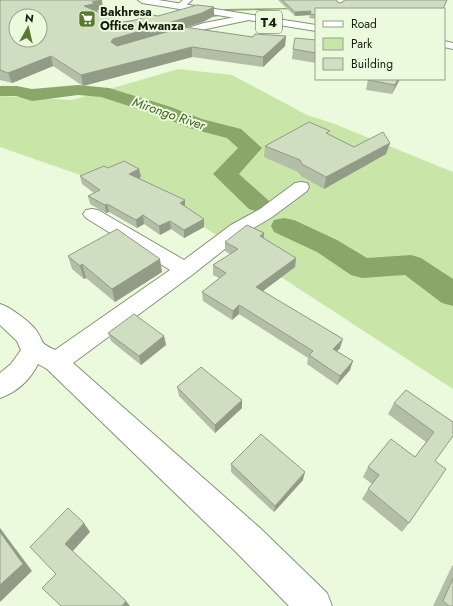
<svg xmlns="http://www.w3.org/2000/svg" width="453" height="606" viewBox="0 0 453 606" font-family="Jost,sans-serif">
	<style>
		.green { fill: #c9e6a8 }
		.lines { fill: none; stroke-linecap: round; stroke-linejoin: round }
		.stream { fill: #8aa769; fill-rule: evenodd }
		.river { fill: #8aa769; fill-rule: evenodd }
		.minor-casing { stroke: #869378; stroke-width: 2 }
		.highway-casing { stroke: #869378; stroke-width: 2 }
		.minor { fill: #fff; fill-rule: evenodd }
		.highway { fill: #fff; fill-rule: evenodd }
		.wall { fill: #b2bea5 }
		.shaded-wall { fill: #919b86 }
		.building { fill: #cfddc0; stroke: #919b86; fill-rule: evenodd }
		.labels { text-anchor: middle; stroke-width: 4; stroke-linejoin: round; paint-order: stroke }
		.far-poi-label { font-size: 12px; font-weight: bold; fill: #171c11; stroke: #ebf9dc; text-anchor: start }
		.shield { fill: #ebf9dc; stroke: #575e4e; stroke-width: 1 }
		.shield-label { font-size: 13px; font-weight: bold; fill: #171c11 }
		.far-water-label { font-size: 13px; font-style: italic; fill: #435e1d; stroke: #ebf9dc }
	</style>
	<rect width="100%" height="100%" fill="#ebf9dc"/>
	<polygon class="green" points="178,69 232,75 307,115 332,123 453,172 453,389 175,208 0,147 0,96 72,100"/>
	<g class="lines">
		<g class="stream">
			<polygon points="294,8 295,9 225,11 219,13 219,16 206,18 205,17 217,15 217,13 225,9"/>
			<polygon points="137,20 138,21 114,23 113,22"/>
		</g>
		<g class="river">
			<polygon points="78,85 109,88 171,107 202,119 241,129 262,148 239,174 267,199 271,204 267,209 258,212 249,209 213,174 238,148 227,138 189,128 157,115 101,97 78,95 32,101 16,96 0,96 0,86 17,86 32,89"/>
			<polygon points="284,218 294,220 337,240 367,258 411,255 421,258 453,279 453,306 442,303 405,275 362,278 351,275 317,252 274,232 271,226 274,220"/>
		</g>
		<defs>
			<g id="minor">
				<polygon points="183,0 192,0 183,8 177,8 176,6"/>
				<polygon points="336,0 344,0 344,2 340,5 337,4"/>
				<polygon points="246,15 249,16 251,18 249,20 206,29 166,41 161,38 162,36 204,23"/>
				<path d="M301 182 307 183 309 187 307 191 272 217 245 233 192 275 73 363 260 528 327 593 332 606H289L236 552 47 369 38 364C30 380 17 392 0 398V373L11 364 21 350 17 341 0 325V304C10 307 29 321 36 330 45 343 38 342 55 350L170 270 86 218 83 214 86 210 92 209 98 210 184 260 231 225 260 209 295 183Z"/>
			</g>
			<g id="highway">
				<polygon points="138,0 158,0 316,25 316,31 142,3"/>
				<polygon points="444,41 453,43 453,49 444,47"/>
			</g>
		</defs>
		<use href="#minor" class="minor-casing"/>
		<use href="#highway" class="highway-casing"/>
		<use href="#minor" class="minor"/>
		<use href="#highway" class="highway"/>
	</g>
	<g class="wall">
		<polygon points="0,0 103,9 96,11 124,23 214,7 214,16 203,22 185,27 253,37 286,36 285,46 263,67 192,57 83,86 53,66 12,83 0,80"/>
		<polygon points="278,0 337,0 337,2 341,3 344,0 447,0 316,9 316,19 309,18 310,15 295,16"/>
		<polygon points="316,40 316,63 292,59 293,49"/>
		<polygon points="368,79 400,79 392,94 366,90"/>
		<polygon points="329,135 354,147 390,143 386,154 324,189 301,176 298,172 264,157 265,146"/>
		<polygon points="108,168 139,169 141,177 138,178 185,200 185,207 204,227 184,238 171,229 160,235 144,224 137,228 109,212 106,213 90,204 88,196 94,193 82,184 80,176"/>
		<polygon points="264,233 264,238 296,258 295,267 263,291 340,348 337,351 350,370 337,385 307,364 308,358 239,314 232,320 203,301 202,292 219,278 213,275 213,265 230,254 225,251 225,242"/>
		<polygon points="68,256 162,272 115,302 86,278 84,279 72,269"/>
		<polygon points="108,333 164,336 166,345 141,365 111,341"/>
		<polygon points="177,387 242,408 215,433 179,396"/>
		<polygon points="394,403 453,422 435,461 409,523 402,532 362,499 368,489 372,484 363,477 368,467 415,457 426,442 388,414"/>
		<polygon points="231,464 303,480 274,512 231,472"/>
		<polygon points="453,565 453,606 433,606 452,566"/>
	</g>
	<g class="shaded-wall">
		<polygon points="102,0 103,9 96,11 96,13 84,6 92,2"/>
		<polygon points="214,7 214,16 203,22 115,49 111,42 113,39"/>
		<polygon points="311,11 310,15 295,16 295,12"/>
		<polygon points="286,36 285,46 263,67 263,57"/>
		<polygon points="192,47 192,57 83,86 81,75"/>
		<polygon points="51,56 53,66 12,83 8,73"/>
		<polygon points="398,79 400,79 392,94 395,85"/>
		<polygon points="390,143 386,154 324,189 326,177"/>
		<polygon points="139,169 141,177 130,182 129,174"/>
		<polygon points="185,200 185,208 180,203"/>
		<polygon points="107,204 109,212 106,213 105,205"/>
		<polygon points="143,215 144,224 137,228 136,220"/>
		<polygon points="204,219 204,227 184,238 184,230"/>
		<polygon points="170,221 171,229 160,235 159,226"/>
		<polygon points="264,233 263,242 260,236"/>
		<polygon points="296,258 295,267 256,296 256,287"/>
		<polygon points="160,259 162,272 115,302 112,289"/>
		<polygon points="82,264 86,278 84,279 80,266"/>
		<polygon points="239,305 239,314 232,320 233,311"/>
		<polygon points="164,336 166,345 141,365 139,356"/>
		<polygon points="343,339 340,348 331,358 333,349"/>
		<polygon points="353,361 350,370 337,385 340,376"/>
		<polygon points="242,400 242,408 215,433 215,425"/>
		<polygon points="305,472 303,480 274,512 275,506"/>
		<polygon points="84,523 90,532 72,552 65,544"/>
		<polygon points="0,528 32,571 0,602"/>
		<polygon points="126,601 130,606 122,606"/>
	</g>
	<g class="building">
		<path d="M0 0H102L92 2 94 4 84 6 124 23 153 15 158 16 197 5 214 7 202 13 113 39 111 42 117 46 184 27 253 37 255 34 286 36 263 57 192 47 81 75 51 56 8 73 0 70ZM16 16H40V40H16Z"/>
		<polygon points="282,0 337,0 337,2 341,3 345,0 447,0 443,9 316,9 316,15 310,14 311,11 295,12"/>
		<polygon points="295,38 316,40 316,53 293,49"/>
		<polygon points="368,79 398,79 395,85 368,80"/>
		<polygon points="309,122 330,131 326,133 354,147 383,132 390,143 326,177 302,164 300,160 265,146"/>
		<polygon points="124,161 139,169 129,174 185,200 180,203 204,219 184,230 170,221 159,226 143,215 136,220 107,204 105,205 88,196 100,190 80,176 104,166 108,168"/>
		<polygon points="247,225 264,233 260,236 296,258 256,287 343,339 333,349 353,361 340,376 309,355 313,351 239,305 233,311 202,292 226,273 213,265 238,249 225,242"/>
		<polygon points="117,229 160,259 112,289 82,264 80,266 68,256"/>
		<polygon points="134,314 164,336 139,356 108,333"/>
		<polygon points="201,367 242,400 215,425 177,387"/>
		<polygon points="406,390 453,422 453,436 435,461 446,469 409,523 368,489 379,475 368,467 391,439 415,457 434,432 394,403"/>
		<polygon points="261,434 305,472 275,506 231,464"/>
		<polygon points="68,508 84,523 65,544 126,601 122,606 61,606 42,588 56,574 30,547"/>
		<polygon points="0,532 23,564 0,585"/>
		<polygon points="453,578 453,606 449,606 443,601"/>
	</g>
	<defs>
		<symbol id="supermarket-square" viewBox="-11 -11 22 22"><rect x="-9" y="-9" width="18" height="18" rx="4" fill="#5b7a30" stroke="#ebf9dc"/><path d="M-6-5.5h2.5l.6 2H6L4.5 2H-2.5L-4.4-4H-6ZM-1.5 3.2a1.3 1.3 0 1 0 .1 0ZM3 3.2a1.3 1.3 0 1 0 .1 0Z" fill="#fff"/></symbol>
	</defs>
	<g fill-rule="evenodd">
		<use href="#supermarket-square" x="77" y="9" width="20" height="20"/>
	</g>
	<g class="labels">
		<g class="far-poi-label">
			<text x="100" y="16">Bakhresa<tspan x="100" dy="14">Office Mwanza</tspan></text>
		</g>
		<rect class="shield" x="256" y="11" width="26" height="22" rx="3"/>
		<g class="shield-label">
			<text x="269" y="27">T4</text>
		</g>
		<g class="far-water-label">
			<text transform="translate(169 113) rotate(19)" y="5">Mirongo River</text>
		</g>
	</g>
	<rect x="315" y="8" width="130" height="72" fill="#ebf9dc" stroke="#96a18b"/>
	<rect x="323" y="21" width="20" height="6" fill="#ffffff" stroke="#96a18b"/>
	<text x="351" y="28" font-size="12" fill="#171c11">Road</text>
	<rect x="323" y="38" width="20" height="12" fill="#c9e6a8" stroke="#96a18b"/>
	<text x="351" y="48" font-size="12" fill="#171c11">Park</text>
	<rect x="323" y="58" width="20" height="12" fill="#cfddc0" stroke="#96a18b"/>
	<text x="351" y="68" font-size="12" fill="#171c11">Building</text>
	<g transform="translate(28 28) rotate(8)"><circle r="19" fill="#ebf9dc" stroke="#96a18b"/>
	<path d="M0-3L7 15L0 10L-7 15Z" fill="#5b7a30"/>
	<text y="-6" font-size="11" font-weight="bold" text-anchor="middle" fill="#171c11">N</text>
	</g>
</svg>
